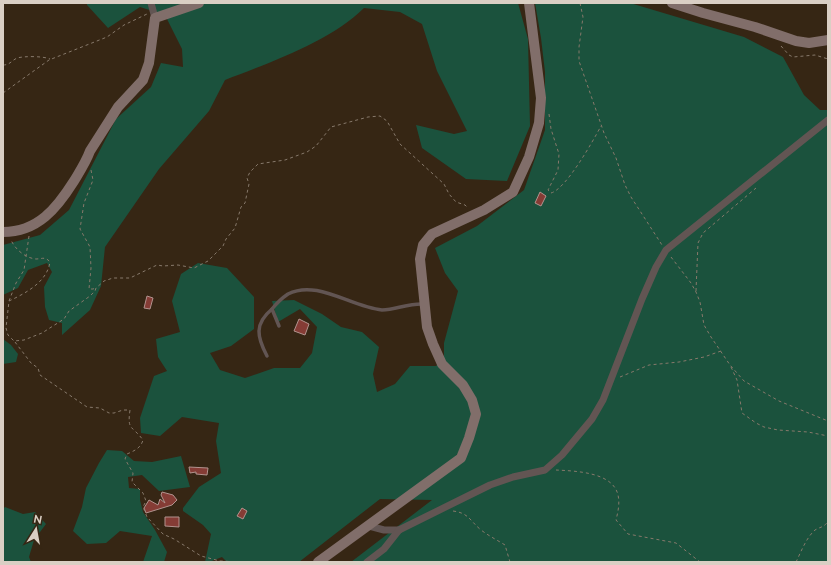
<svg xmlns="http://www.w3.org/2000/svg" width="831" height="565" viewBox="0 0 831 565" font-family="Raleway,sans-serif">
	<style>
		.green { fill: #1b523d }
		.building { fill: #853c35; stroke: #b2938e }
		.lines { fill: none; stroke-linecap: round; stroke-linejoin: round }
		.path { stroke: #87796b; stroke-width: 1; stroke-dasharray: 3 3; stroke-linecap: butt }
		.lane { stroke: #625553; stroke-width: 3.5 }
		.street { stroke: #625553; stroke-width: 7 }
		.secondary { stroke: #816e6a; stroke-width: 10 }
	</style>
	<rect width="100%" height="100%" fill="#362614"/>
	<g class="green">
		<path d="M87 3H518L528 39 530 126 507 181 466 179 422 148 416 125 454 134 467 131 437 71 422 24 400 12 364 8C331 41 269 63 225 80L209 111 159 169 105 247 101 286 90 310 62 335V323L49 320 45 307 44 287 52 272 47 263 28 270 18 288 3 295V245L40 235 69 210 116 119 151 87 161 63 183 67 182 49 165 15 140 7 108 28 87 5Z"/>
		<polygon points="535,3 630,3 744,37 783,57 804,95 820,110 828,110 828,562 351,562 432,500 380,499 299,562 227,562 222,557 209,562 205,562 211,534 203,525 183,511 183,508 199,487 221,473 216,441 219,423 182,417 160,436 141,433 140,418 154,376 167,371 158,357 156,339 180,332 172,301 181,274 198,263 227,268 254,297 254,329 231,346 210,353 220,370 245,378 274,368 300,368 312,353 317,327 300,309 278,322 272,301 294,300 322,314 341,327 362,332 379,347 373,374 377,392 395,384 410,366 436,366 444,357 444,343 458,291 445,273 435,248 477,226 524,190 545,130 545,72 541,38"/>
		<polygon points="3,339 11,345 18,354 16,362 3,364"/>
		<polygon points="107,450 122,451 134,461 152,462 181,456 190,487 159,491 142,475 128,477 129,488 140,489 140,500 143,512 155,530 167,552 164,562 143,562 152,536 120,531 106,543 87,544 73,531 82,507 86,488 99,463"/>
		<polygon points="5,507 23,514 35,512 46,524 34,540 29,557 31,562 3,562 3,509"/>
	</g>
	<g class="building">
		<polygon points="540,192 546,196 541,206 535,203"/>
		<polygon points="147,296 153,298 150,309 144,308"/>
		<polygon points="299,319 309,324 305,335 294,331"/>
		<polygon points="189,467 208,468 207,475 196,474 196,472 190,473"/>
		<polygon points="162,492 173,495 177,500 172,505 146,513 144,508 149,500 158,505 160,499 165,503 161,495"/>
		<polygon points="242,508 247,511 243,519 237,516"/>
		<polygon points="165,517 179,517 179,527 165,526"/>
	</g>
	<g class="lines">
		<g class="path">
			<polyline points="580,3 583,17 579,47 579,61 604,133 616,158 625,185 631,197 662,245"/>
			<polyline points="781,46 789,55 793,57 815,55 828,59"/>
			<path d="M3 65C10 65 11 61 17 58 24 56 43 56 50 59"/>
			<polyline points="3,93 49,60 107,37 124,25 147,14"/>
			<path d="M549 114 551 129 559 154 558 170 548 190 551 193C566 189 593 141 601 126"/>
			<polyline points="91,170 93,180 84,203 80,229 90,247 91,268 89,289 93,289 96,288"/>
			<polyline points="29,236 24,270 16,283 9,301 6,328 8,335 14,341 24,340 42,333 64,319 69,311 90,296 95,291 96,288 104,281 113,278 130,278 157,265 163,266 178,265 194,268 208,261 223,246 226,239 235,228 241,207 245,203 249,184 247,178 250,172 258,164 285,160 307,152 316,146 331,127 368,117 380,116 387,121 400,144 444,184 449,194 456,202 465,205 468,208"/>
			<polyline points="671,257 691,283 696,292 700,302 704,325 711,337 730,365 744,381 779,401 828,421"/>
			<polyline points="696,291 698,243 703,233 756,188"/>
			<path d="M9 301C26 293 47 282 50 262 45 256 42 259 36 259 25 258 15 249 11 240"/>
			<path d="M15 342 31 363 38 368 40 375 87 407 100 408 109 413H114L123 410H130C127 431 132 425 143 440 141 448 134 451 127 454L125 459 133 473 132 482 143 493 146 501 143 507 147 517 163 534 174 539 201 556 220 561 239 562"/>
			<polyline points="731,367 737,380 742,413 756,423 764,427 778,430 808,432 828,436"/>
			<polyline points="620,377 649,365 679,362 704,357 721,351"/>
			<path d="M556 470C575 471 613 472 618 495 620 503 618 512 616 520L628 534 676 543 700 562"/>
			<path d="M453 511C469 513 470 521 481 530 489 536 497 540 505 545L510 562"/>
			<path d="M796 562C801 552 806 538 815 530 820 527 825 527 828 521"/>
		</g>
		<g class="lane">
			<path d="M279 326 272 309C276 304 282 298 288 294 317 279 351 307 382 310 396 310 408 303 424 304"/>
			<path d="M267 356C257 337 254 324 272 309"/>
		</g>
		<g class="street">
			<polyline points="151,3 155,18"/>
			<polyline points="369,526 384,530 399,530"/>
			<polyline points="367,562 384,549 399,530 490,485 513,477 545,470 562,455 592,419 603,400 642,299 656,267 666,250 828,120"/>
		</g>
		<g class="secondary">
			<polyline points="672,3 703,13 755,27 796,41 809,43 828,40"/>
			<path d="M3 232C38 232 57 208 74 181 80 171 86 162 90 151L118 107 143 80 149 63 155 18 199 3"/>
			<polyline points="318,562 461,458 469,438 476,414 472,400 463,385 442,364 433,344 427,327 420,259 423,245 432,234 484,210 513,192 529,157 539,123 541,98 529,3"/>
		</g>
	</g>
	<rect width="831" height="565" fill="none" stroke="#dacfc4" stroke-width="8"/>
	<g transform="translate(36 529) rotate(11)" stroke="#362614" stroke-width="3" paint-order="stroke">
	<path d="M0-3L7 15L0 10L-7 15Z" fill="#dacfc4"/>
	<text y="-6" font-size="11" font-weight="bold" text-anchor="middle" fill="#dacfc4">N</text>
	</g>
</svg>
